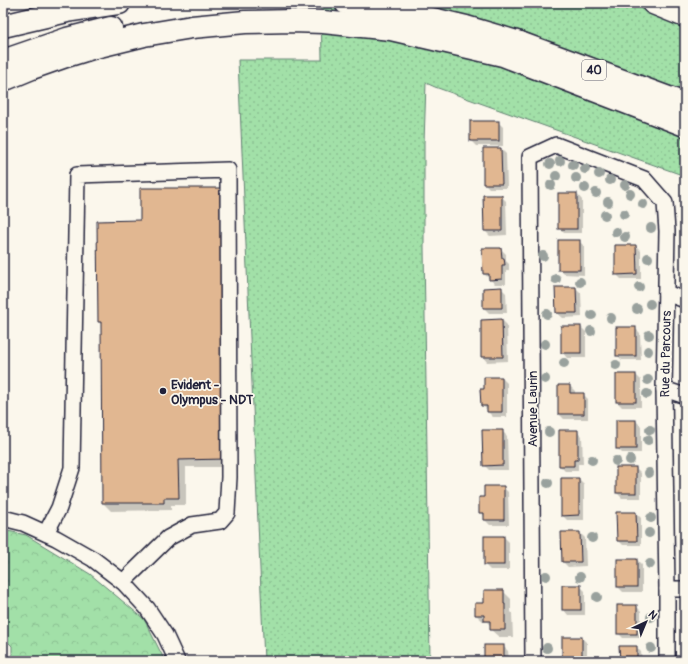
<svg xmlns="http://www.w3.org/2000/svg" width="688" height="664" viewBox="0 0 688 664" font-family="Pangolin,sans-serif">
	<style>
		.grass { fill: url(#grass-dots); stroke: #628172 }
		.forest { fill: url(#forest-crowns); stroke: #628172 }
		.shadow { fill: #0003 }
		.building { fill: #e1b791; stroke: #22223b }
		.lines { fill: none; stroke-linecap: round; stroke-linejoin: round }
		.minor-casing { stroke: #22223b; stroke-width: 18 }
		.highway-casing { stroke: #22223b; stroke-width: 25 }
		.minor { stroke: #fbf7ec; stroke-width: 15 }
		.highway { stroke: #fbf7ec; stroke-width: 22 }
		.tree { fill: #99a19d }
		.poi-dot { fill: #22223b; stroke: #fbf7ec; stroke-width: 1.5 }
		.labels { text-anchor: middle; stroke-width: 3.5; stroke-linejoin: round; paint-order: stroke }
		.shield { fill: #fbf7ec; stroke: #636270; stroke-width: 1 }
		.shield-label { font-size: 12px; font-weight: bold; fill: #22223b }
		.street-label { font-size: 13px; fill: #22223b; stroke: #fbf7ec }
		.poi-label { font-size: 13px; font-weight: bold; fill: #22223b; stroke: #fbf7ec; text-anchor: start }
	</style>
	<defs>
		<pattern id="grass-dots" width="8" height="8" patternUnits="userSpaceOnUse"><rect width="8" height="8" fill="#a2e0a8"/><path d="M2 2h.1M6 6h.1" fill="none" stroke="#8bc092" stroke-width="1.8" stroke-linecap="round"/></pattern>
		<pattern id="forest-crowns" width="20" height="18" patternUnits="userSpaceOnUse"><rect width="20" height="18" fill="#a2e0a8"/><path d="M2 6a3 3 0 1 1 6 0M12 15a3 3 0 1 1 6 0" fill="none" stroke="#8bc092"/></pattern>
	</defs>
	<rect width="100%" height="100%" fill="#fbf7ec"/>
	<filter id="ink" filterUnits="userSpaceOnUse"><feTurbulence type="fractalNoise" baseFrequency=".025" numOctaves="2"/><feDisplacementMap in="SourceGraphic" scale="8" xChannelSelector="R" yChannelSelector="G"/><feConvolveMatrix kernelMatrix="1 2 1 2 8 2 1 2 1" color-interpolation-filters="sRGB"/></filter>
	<g filter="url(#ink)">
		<polygon class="grass" points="321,3 685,3 685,176 435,87 426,83 424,143 424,247 430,661 264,661 238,60 322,60"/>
		<polygon class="forest" points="3,530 26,535 90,574 144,619 162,655 164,661 12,661 12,646 3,637"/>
		<g class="shadow">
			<polygon points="498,122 503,127 503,146 476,146 471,141"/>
			<polygon points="484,149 501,149 506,154 507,188 489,188 484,183"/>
			<polygon points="577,194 582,200 582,233 564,233 559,228"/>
			<polygon points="501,196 506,201 507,235 490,236 485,231"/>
			<polygon points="141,221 233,467 186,467 186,505 171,505 171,510 111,511 103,503 102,325 99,322"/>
			<polygon points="579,241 584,246 584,275 564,274 559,269"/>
			<polygon points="636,246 641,251 641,279 621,279 616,274"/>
			<polygon points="501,249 506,254 506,261 509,264 509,270 506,270 506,284 495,284 484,274"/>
			<polygon points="501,288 506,293 507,313 489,313 484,308"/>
			<polygon points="576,288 581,293 582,317 563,318 557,313"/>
			<polygon points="502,320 507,325 508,361 487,362 482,356 482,321"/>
			<polygon points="581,327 586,332 586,358 567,358 562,352"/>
			<polygon points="635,328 640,333 641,360 622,360 617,355"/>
			<polygon points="636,375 641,380 641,407 622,407 617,402"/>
			<polygon points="502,378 507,383 507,417 493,417 488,412 488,410 487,410 482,405 485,390"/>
			<polygon points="570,386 575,391 575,394 583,394 588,399 588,419 564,419 559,414"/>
			<polygon points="636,421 641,426 641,453 622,453 617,448"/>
			<polygon points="502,431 507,436 508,470 489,470 484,465"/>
			<polygon points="577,431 582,436 583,464 578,464 578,471 565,471 560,466"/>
			<polygon points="636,468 641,473 641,498 622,498 617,493"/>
			<polygon points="579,479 584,484 584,520 567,520 562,515"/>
			<polygon points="503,487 508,492 509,525 490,525 485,520 485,517 480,512 485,498"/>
			<polygon points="636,513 641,518 641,545 623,545 618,540"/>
			<polygon points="580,533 585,538 586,566 568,567 563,562"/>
			<polygon points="504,537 509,542 509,570 490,570 485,565"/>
			<polygon points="637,560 642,565 642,592 623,592 618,587"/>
			<polygon points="580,586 585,591 585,615 568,615 563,609"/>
			<polygon points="503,591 511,599 511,612 512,613 513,637 499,637 491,630 491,626 487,622 484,622 476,615 485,604"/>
			<polygon points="636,606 641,611 641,638 623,638 618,633"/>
			<polygon points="582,638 587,643 587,661 563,661"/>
			<polygon points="503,646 508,651 509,661 485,661"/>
			<polygon points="636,647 641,652 642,661 621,661"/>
		</g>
		<g class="building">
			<rect x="470" y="121" width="29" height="20"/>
			<polygon points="483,148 501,148 502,184 483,184"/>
			<polygon points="140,188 224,188 226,459 178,460 179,498 164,498 164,503 102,503 101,322 98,322 97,221 140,220"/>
			<rect x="558" y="193" width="19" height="36"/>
			<polygon points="483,195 502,195 502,231 484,231"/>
			<rect x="558" y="240" width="22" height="30"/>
			<polygon points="615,245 636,245 637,274 615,275"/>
			<polygon points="482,248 501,248 502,258 504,258 505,265 502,265 502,279 489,280 489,274 483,274"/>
			<polygon points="502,287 502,308 483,308 483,288"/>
			<polygon points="555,287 576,287 577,313 556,313"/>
			<polygon points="502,319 503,357 481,357 481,320"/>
			<rect x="561" y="326" width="20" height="27"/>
			<rect x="616" y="327" width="20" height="29"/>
			<rect x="616" y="374" width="20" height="28"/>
			<polygon points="484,377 502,377 502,412 487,412 487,406 481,406 480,389 484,389"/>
			<polygon points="558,385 570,385 570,393 584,393 584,414 558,414"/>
			<rect x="616" y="420" width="20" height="29"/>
			<polygon points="482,430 503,430 503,465 483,466"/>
			<polygon points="559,430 578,430 578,460 574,460 574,466 559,466"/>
			<rect x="616" y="467" width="20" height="26"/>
			<polygon points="561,478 579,478 579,515 561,516"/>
			<polygon points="484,486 504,486 504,520 484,520 484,513 479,513 479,497 484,497"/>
			<polygon points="616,512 636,512 637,541 617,541"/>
			<polygon points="561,532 580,532 581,562 562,562"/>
			<rect x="484" y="536" width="20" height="29"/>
			<rect x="617" y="559" width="20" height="28"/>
			<rect x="562" y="585" width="19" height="25"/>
			<polygon points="484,590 504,590 504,604 505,604 505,630 490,630 490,621 484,621 484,615 475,615 475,603 484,603"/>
			<rect x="617" y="605" width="20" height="29"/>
			<rect x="562" y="637" width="20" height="24"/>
			<rect x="484" y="645" width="20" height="16"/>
			<polygon points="619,646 637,646 637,661 620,661"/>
		</g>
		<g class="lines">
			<defs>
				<g id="minor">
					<polyline points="666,293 685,300"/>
					<polyline points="664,389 685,396"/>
					<polyline points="3,518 23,523 56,538 93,559 123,582 147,608 165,635 177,661"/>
					<polyline points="46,533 59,508 72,468 77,175 228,170 229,477 227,513 220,521 192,525 168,538 123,582"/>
					<polyline points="667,589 685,589"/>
					<polyline points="533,661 530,157 556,145 644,179 665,203 667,231 664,389 667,589 667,661"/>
				</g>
				<g id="highway">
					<polyline points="346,3 411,14 466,27 520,43 685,104"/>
					<polyline points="653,3 685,16"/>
					<polyline points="3,26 67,11 119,3"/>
					<polyline points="482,39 520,43"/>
					<polyline points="3,61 67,39 111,28"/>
					<polyline points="3,80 32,68 66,56 95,47 144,35 192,27 245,22 292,21 323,22 391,29 503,55 685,125"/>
				</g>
			</defs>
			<use href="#minor" class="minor-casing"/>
			<use href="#highway" class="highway-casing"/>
			<use href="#minor" class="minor"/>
			<use href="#highway" class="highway"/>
		</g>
		<g class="tree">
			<circle cx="560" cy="161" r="5"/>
			<circle cx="550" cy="164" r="5"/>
			<circle cx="573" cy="165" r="5"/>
			<circle cx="585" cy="169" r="5"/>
			<circle cx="599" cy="174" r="5"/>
			<circle cx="556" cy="176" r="5"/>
			<circle cx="576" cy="178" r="5"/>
			<circle cx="610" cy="180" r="5"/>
			<circle cx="551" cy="185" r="5"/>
			<circle cx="625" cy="185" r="5"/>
			<circle cx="585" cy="188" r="5"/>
			<circle cx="596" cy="193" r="5"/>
			<circle cx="630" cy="194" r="5"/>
			<circle cx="608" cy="202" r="5"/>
			<circle cx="643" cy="204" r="5"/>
			<circle cx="624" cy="214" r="5"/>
			<circle cx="605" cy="215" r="5"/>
			<circle cx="651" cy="228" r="5"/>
			<circle cx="616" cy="232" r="5"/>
			<circle cx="625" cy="237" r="5"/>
			<circle cx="543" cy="256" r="5"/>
			<circle cx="648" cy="258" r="5"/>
			<circle cx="556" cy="279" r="5"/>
			<circle cx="580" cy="282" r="5"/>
			<circle cx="639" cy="287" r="5"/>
			<circle cx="650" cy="304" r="5"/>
			<circle cx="637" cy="309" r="5"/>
			<circle cx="547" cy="314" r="5"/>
			<circle cx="592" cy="315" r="5"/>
			<circle cx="611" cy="318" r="5"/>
			<circle cx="591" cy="331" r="5"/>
			<circle cx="649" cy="335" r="5"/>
			<circle cx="545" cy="344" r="5"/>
			<circle cx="648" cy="351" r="5"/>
			<circle cx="564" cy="363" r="5"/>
			<circle cx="616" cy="365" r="5"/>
			<circle cx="545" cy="379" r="5"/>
			<circle cx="648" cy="380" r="5"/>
			<circle cx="647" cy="394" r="5"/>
			<circle cx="650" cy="430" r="5"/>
			<circle cx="549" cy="432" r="5"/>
			<circle cx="648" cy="440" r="5"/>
			<circle cx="592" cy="460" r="5"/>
			<circle cx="630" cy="460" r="5"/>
			<circle cx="616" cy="461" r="5"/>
			<circle cx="649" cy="473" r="5"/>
			<circle cx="548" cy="483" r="5"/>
			<circle cx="651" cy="518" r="5"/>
			<circle cx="649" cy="533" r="5"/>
			<circle cx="592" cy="538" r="5"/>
			<circle cx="650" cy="564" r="5"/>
			<circle cx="546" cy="576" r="5"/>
			<circle cx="580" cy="577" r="5"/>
			<circle cx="597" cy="597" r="5"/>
			<circle cx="651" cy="617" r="5"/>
			<circle cx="547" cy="648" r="5"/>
			<circle cx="651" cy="648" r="5"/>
		</g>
	</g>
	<circle class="poi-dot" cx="163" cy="391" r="4"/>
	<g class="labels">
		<rect class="shield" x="582" y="60" width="24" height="20" rx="3"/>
		<g class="shield-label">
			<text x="594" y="74">40</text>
		</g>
		<g class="street-label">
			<text transform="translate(665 354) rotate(-89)" y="5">Rue du Parcours</text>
			<text transform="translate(532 409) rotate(-90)" y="5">Avenue Laurin</text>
		</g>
		<g class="poi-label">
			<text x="171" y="389">Evident -<tspan x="171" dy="15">Olympus - NDT</tspan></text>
		</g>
	</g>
	<rect width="688" height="664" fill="none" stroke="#fbf7ec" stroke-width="16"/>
	<rect x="8" y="8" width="672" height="648" fill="none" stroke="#22223b" stroke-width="1.5" filter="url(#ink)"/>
	<g transform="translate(646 622) rotate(44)" stroke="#fbf7ec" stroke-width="3" paint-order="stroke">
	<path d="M0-3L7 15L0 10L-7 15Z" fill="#22223b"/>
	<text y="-6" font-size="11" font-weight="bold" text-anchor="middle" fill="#22223b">N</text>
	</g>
</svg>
